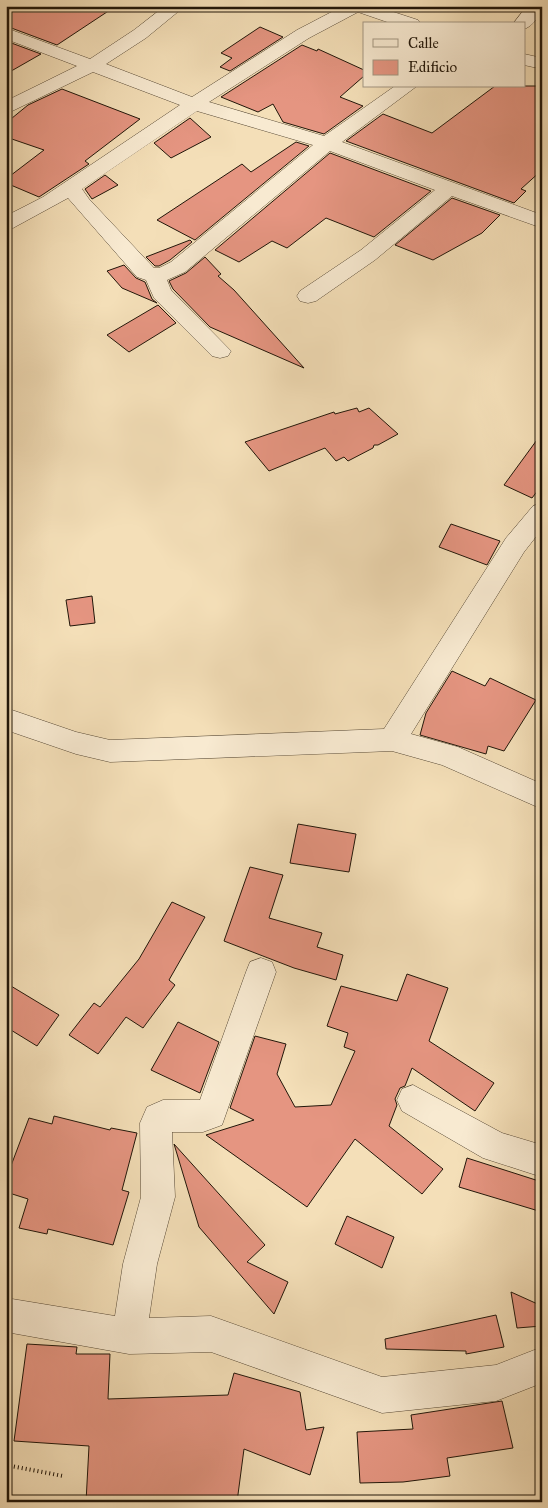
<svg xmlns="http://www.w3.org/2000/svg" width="548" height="1508" viewBox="0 0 548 1508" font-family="'IM FELL Great Primer',serif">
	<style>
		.building { fill: #e59581; stroke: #211609 }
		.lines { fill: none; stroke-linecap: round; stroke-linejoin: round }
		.street-casing { stroke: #564835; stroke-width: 1 }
		.path { stroke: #211609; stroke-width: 4; stroke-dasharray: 1 3; stroke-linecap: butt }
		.street { fill: #f8ead1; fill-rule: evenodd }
	</style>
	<rect width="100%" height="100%" fill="#f4dfb8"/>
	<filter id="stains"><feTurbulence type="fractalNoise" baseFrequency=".004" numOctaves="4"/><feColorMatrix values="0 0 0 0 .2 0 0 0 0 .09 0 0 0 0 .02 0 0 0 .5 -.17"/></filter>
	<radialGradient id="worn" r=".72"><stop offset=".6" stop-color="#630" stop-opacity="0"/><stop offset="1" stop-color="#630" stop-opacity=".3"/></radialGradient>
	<g class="building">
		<polygon points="6,6 116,6 57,45 6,26"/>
		<polygon points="260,27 283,37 230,71 220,67 232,58 221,53"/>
		<polygon points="6,41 41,54 6,74"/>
		<polygon points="302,45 317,51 318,49 364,70 364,76 340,97 363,106 324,134 283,122 273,104 258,112 221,97"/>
		<polygon points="495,86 542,86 542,170 521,189 526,191 514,203 346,141 383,114 432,133"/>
		<polygon points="62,89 140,119 85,161 89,164 39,197 6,183 6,179 44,150 6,137 6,123 28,105"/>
		<polygon points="190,118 211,137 171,158 154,143"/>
		<polygon points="296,142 309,146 195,240 157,220 242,164 251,172"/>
		<polygon points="330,153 431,191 374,237 326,218 287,248 272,241 239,262 215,250"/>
		<polygon points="105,175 118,185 92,199 85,189"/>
		<polygon points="452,198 500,215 482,233 433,260 395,245"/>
		<polygon points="190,240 192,242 170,260 159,266 155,266 146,257"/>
		<polygon points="205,257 221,274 218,276 234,290 304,368 210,327 173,289 169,281 186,273"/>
		<polygon points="124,265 136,278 145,282 152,299 157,303 122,288 107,271"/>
		<polygon points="158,305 176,323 129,352 107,335"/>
		<polygon points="357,408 359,412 369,408 398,434 378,445 374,445 373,448 348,461 344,457 336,461 325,448 269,471 245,442 334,412 335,414"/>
		<polygon points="542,433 542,485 532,498 504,485"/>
		<polygon points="451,524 500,541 487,565 439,547"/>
		<polygon points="92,596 95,623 70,626 66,600"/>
		<polygon points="452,671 485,686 490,678 536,700 504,751 488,746 486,754 420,735 426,713"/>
		<polygon points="298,824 356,834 349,872 290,863"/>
		<polygon points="250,867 283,875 269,918 322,933 317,947 343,955 336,980 294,968 224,941"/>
		<polygon points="172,902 205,917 169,980 175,985 143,1028 126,1017 98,1054 69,1035 94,1003 100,1007 139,959"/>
		<polygon points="407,974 448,988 429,1041 494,1083 475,1111 412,1068 405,1086 400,1088 395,1099 397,1105 389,1126 443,1169 422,1194 355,1139 307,1207 206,1135 254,1120 230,1108 255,1036 286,1044 277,1074 295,1107 331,1105 355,1051 344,1047 348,1033 327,1026 341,986 397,1001"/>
		<polygon points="6,983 59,1015 37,1046 6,1027"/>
		<polygon points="178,1022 219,1042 200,1093 151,1070"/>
		<polygon points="54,1116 110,1130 111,1128 137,1133 122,1190 129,1192 113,1245 48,1229 47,1234 19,1228 28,1199 6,1192 6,1179 29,1118 52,1124"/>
		<polygon points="174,1144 265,1245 247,1262 288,1282 274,1314 199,1227"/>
		<polygon points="467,1158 542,1182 542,1212 459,1187"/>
		<polygon points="347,1216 394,1237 382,1268 335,1244"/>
		<polygon points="511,1292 542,1306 542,1326 517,1328"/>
		<polygon points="496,1315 504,1347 466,1354 466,1351 386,1349 385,1339"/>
		<polygon points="27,1344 77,1347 76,1354 110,1354 108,1399 228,1395 234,1373 300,1392 306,1430 324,1427 310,1475 244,1449 237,1502 86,1502 89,1446 14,1441"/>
		<polygon points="502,1401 513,1448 447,1458 450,1476 403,1482 360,1483 357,1432 413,1429 411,1415"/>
	</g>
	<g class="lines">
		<defs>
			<g id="street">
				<path d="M165 6H185L146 38 106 64 192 97 297 30 343 6H375L418 20 421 24H393L358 12 309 38 209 102 324 136 395 86H417L342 142 542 215V228L452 196 375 260 316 301 308 303 300 301 297 296 300 291 361 250 435 190 330 151 185 272 167 280 171 290 231 351 228 356 220 358 212 356 154 298 146 280 137 277 68 198 13 228 6 230V216L43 197 180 105 93 72 6 114V101L77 66 6 39V28L90 59 134 30ZM197 111 313 145 171 262 159 268H154L89 199 82 189Z"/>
				<path d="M527 6H542C542 14 532 27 524 29V24H513Z"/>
				<polygon points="524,54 542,58 542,69 524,65"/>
				<polygon points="542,503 542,529 524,552 411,734 458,747 542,784 542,809 442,765 392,751 110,762 76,754 6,730 6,708 76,732 110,740 384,729 506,538 533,506"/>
				<polygon points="261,958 272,962 276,972 222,1125 203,1132 172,1132 175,1197 157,1264 149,1318 211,1316 382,1377 496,1365 542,1347 542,1383 496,1401 382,1413 211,1352 129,1354 6,1332 6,1298 115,1316 123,1264 141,1197 140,1123 147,1107 163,1100 200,1100 246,972 250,962"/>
				<polygon points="413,1085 502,1133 542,1145 542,1177 483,1158 402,1111 397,1100 402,1089"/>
			</g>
		</defs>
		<use href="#street" class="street-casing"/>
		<polyline class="path" points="6,1465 63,1476"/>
		<use href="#street" class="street"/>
	</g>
	<rect width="548" height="1508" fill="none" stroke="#f4dfb8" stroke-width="25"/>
	<rect x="8" y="8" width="533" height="1493" fill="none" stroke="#211609" stroke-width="2.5"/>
	<rect x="12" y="12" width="523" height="1483" fill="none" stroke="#211609"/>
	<rect x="363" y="22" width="162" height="65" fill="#f8ead1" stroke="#a29581"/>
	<rect x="373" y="39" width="25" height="8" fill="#f8ead1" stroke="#a29581"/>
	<text x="408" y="48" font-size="15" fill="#211609">Calle</text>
	<rect x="373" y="60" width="25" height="15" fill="#e59581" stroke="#a29581"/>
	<text x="408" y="72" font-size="15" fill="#211609">Edificio</text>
	<rect width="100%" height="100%" filter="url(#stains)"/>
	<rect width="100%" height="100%" fill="url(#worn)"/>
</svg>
